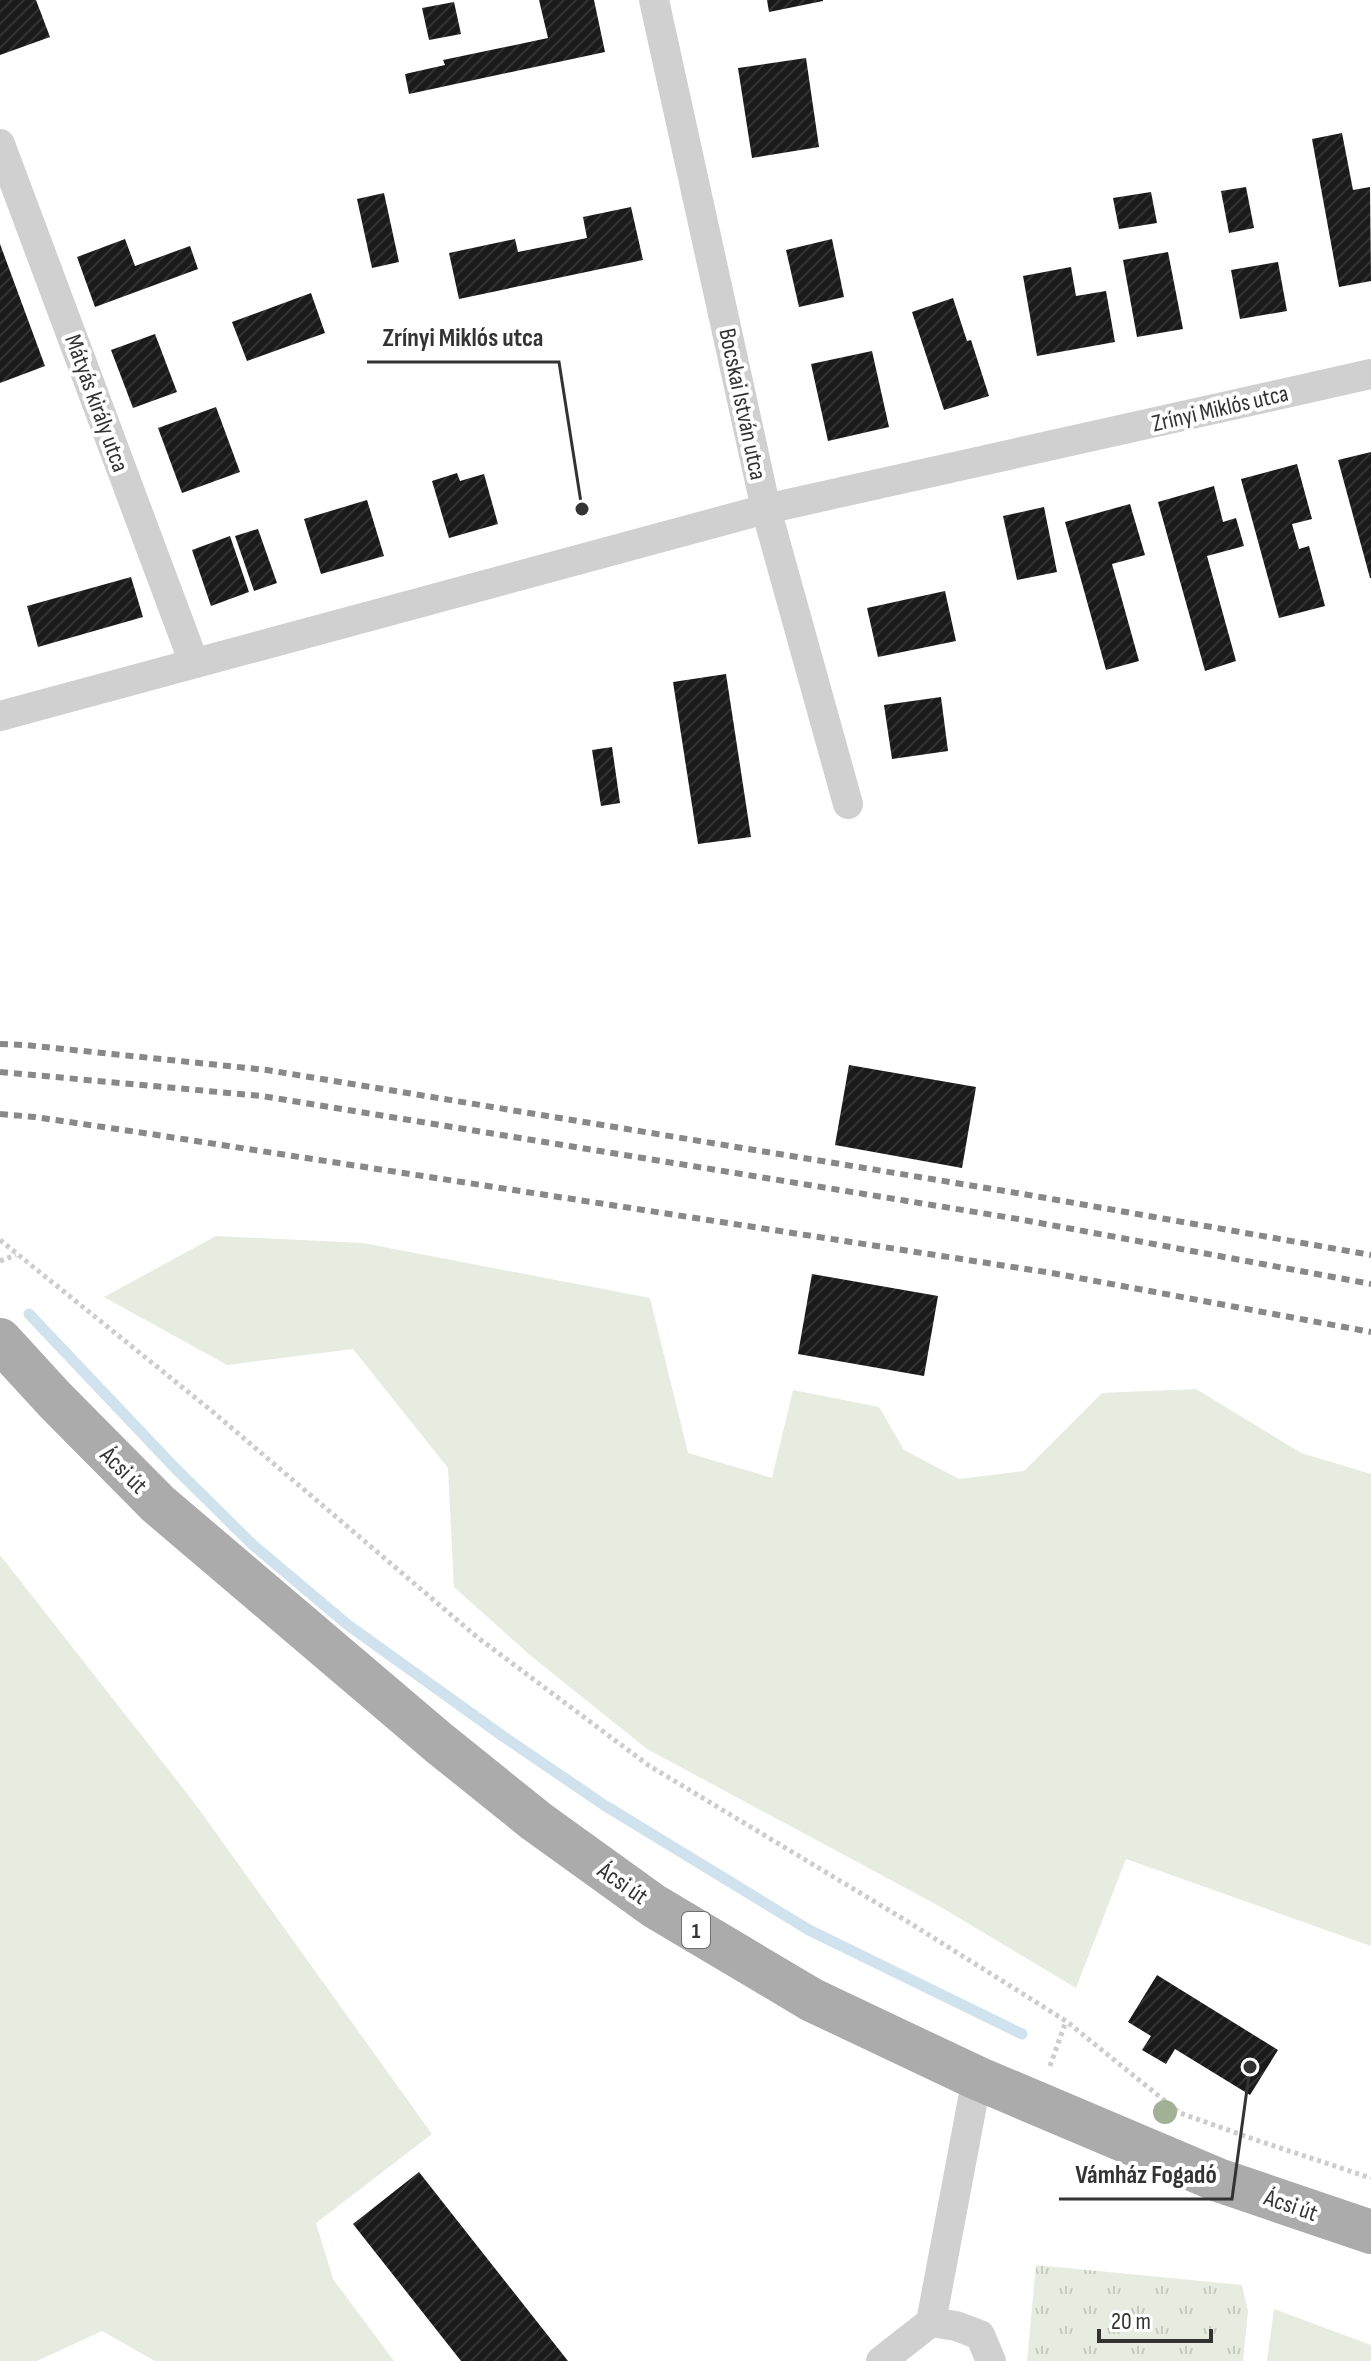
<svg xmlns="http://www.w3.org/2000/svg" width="1371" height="2361" viewBox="0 0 1371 2361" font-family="'Sofia Sans Condensed',sans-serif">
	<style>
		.grass { fill: #e6ecdf }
		.park { fill: url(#park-tufts) }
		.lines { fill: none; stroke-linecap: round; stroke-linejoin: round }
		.stream { stroke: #cfe2ee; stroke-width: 11 }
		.building { fill: url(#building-hatch) }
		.path { stroke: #cdcdcd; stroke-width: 5; stroke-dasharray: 4 4; stroke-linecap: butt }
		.minor { stroke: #d0d0d0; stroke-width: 30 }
		.primary { stroke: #ababab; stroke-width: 44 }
		.rail { stroke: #888; stroke-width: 6; stroke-dasharray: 8 6; stroke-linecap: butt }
		.tree { fill: #a2b095 }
		.labels { text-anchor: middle; stroke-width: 8; stroke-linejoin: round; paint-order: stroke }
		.shield { fill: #fff; stroke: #707070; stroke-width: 2 }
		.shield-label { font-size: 22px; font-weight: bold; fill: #333 }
		.street-label { font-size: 24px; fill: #333; stroke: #fff }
		.leader { fill: none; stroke: #333; stroke-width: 3 }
		.callout-dot { fill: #333; stroke: #fff; stroke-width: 3 }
		.callout-label { font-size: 26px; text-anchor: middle; font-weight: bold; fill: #333; stroke: #fff; stroke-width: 8; stroke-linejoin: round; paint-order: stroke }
	</style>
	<defs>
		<pattern id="park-tufts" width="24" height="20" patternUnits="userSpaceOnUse" patternTransform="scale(2)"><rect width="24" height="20" fill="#e6ecdf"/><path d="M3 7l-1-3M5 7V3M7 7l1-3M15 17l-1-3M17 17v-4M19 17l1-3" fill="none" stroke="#c6cbc0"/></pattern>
		<pattern id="building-hatch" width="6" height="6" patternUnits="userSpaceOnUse" patternTransform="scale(2)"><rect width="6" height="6" fill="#1a1a1a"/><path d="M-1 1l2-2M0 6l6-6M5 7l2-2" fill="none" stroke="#333"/></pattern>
	</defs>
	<rect width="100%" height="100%" fill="#fff"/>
	<g class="grass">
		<polygon points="216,1236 363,1243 650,1298 688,1453 772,1478 793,1390 879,1407 904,1450 959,1479 1024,1471 1102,1393 1196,1389 1301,1453 1371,1474 1371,1946 1126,1859 1076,1988 939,1906 647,1749 531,1656 454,1587 448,1468 353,1349 227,1365 104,1297"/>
		<polygon points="0,1555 193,1801 432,2134 316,2223 333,2279 394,2361 155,2361 102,2331 37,2361 0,2361"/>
		<polygon points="1274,2309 1371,2345 1371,2361 1267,2361"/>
	</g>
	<polygon class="park" points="1036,2265 1242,2285 1248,2311 1243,2361 1027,2361"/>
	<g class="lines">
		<polyline class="stream" points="29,1314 175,1468 253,1545 348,1625 504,1737 604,1805 809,1930 1022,2034"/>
	</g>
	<g class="building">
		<polygon points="0,0 36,0 50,37 0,55"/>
		<polygon points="539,0 594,0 605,52 409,94 405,74 445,65 443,60 548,38"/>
		<polygon points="767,0 823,0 823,1 769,12"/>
		<polygon points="454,2 461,34 429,40 422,8"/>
		<polygon points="806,58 819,147 752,158 738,68"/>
		<polygon points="1342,133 1353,190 1370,187 1371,281 1339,287 1312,139"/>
		<polygon points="1246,187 1254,228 1229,233 1221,191"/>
		<polygon points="1151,192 1157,223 1119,229 1113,198"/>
		<polygon points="384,193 399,262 372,268 357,199"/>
		<polygon points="631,207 643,260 459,299 449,253 515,239 518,252 587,238 583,217"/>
		<polygon points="125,239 135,266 190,246 198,269 95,307 77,257"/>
		<polygon points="832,239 844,297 799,307 786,250"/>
		<polygon points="0,244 45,366 0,383"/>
		<polygon points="1168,252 1183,329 1137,337 1123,260"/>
		<polygon points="1278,262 1287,311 1240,319 1231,270"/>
		<polygon points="1071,267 1076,296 1106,291 1115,342 1037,356 1023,276"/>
		<polygon points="311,293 325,333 247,361 232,322"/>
		<polygon points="953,298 967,341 971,340 989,396 944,410 912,312"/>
		<polygon points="155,334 177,392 133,408 111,350"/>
		<polygon points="872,351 889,427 828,441 811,364"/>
		<polygon points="216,407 240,472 182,493 158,428"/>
		<polygon points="1371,452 1371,578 1370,578 1338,460"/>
		<polygon points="1297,464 1312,519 1292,524 1299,549 1309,546 1325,606 1279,618 1241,479"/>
		<polygon points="457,473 460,481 484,474 498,524 449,538 432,481"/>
		<polygon points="1214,486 1223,522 1236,518 1244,546 1207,556 1236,661 1205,671 1158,502"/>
		<polygon points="367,500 384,556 321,574 304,519"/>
		<polygon points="1130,504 1145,555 1112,564 1139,661 1106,670 1065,522"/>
		<polygon points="1044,507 1057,572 1017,580 1003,516"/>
		<polygon points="258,529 277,583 254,591 235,536"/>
		<polygon points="230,536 249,592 211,606 192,550"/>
		<polygon points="131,577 143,617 38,647 27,606"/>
		<polygon points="945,591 956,641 878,657 867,608"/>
		<polygon points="726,674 751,837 698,844 673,682"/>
		<polygon points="941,697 948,751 892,759 884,705"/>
		<polygon points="612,747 620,803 601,806 592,750"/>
		<polygon points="849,1065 976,1087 962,1168 835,1145"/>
		<polygon points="812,1274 938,1296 924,1376 798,1354"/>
		<polygon points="1157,1975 1278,2050 1250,2095 1175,2049 1166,2064 1142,2050 1151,2036 1128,2022"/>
		<polygon points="419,2172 568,2361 461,2361 353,2224"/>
	</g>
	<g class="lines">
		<g class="path">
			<polyline points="0,1240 213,1412 477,1637 648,1765 910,1923 1066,2021 1180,2113 1259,2141 1371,2178"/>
			<polyline points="0,1261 16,1255"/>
			<polyline points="1050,2066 1066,2021"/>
		</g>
		<g class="minor">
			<polyline points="654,0 766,509 848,804"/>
			<polyline points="0,144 194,663"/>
			<polyline points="0,716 766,509 1371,374"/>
			<polyline points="931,2322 956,2326 980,2335 991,2361"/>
			<polyline points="881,2361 931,2322 977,2078"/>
		</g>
		<polyline class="primary" points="0,1340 55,1400 158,1504 439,1743 536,1821 654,1906 812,2000 977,2078 1218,2180 1371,2232"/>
		<g class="rail">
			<polyline points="0,1044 25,1045 267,1070 1023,1194 1371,1255"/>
			<polyline points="0,1072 262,1096 1018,1219 1371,1284"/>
			<polyline points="0,1114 35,1117 144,1133 1052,1273 1371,1332"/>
		</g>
	</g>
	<circle class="tree" cx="1165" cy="2112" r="12"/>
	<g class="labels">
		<rect class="shield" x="682" y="1912" width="28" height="36" rx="6"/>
		<g class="shield-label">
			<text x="696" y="1938">1</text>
		</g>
		<g class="street-label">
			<text transform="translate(97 403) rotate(70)" y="8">Mátyás király utca</text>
			<text transform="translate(743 404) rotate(78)" y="8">Bocskai István utca</text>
			<text transform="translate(1220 408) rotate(-13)" y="8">Zrínyi Miklós utca</text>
			<text transform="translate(124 1470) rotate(45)" y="8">Ácsi út</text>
			<text transform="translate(623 1883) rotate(35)" y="8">Ácsi út</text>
			<text transform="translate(1291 2205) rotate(19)" y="8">Ácsi út</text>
		</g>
	</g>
	<path class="leader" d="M582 509L559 362H367M1250 2067L1232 2199H1059"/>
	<g class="callout-dot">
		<circle cx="582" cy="509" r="8"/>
		<circle cx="1250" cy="2067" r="8"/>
	</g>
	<g class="callout-label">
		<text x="463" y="346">Zrínyi Miklós utca</text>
		<text x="1146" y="2183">Vámház Fogadó</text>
	</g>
	<path d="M1099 2329v12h112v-12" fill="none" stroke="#333333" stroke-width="4"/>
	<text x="1111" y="2329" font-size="24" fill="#333333" stroke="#ffffff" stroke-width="6" paint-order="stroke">20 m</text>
</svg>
